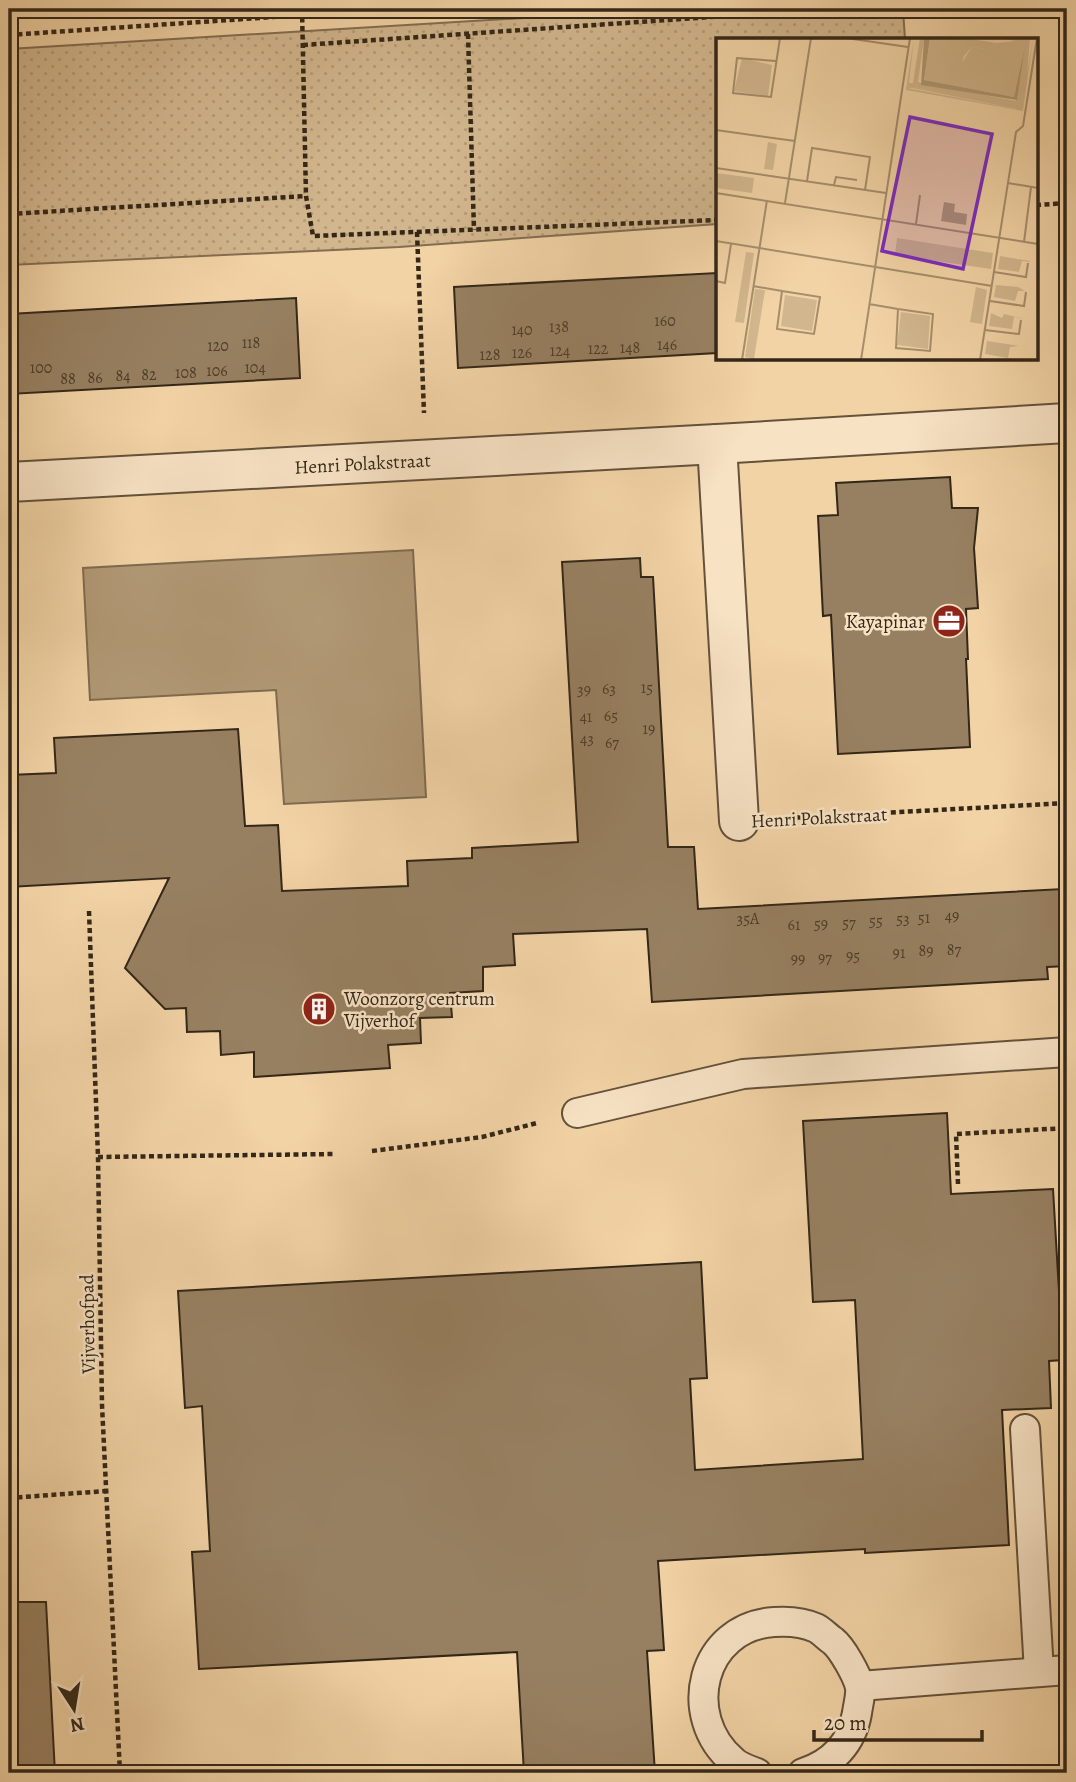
<svg xmlns="http://www.w3.org/2000/svg" width="1076" height="1782" viewBox="0 0 1076 1782" font-family="Alegreya,serif">
	<style>
		.grass { fill: url(#grass-dots); stroke: #836e52; stroke-width: 2 }
		.water { fill: #b19975; stroke: #7f6b50; stroke-width: 2 }
		.building { fill: #978061; stroke: #342718; stroke-width: 2 }
		.lines { fill: none; stroke-linecap: round; stroke-linejoin: round }
		.service-casing { stroke: #64523b; stroke-width: 32 }
		.minor-casing { stroke: #64523b; stroke-width: 42 }
		.path { stroke: #342718; stroke-width: 4.5; stroke-dasharray: 5 3.5; stroke-linecap: butt }
		.service { stroke: #f7e2c4; stroke-width: 28 }
		.minor { stroke: #f7e2c4; stroke-width: 38 }
		.labels { text-anchor: middle; stroke-width: 5; stroke-linejoin: round; paint-order: stroke }
		.number-label { font-size: 16px; fill: #4d3d2a }
		.street-label { font-size: 19px; fill: #342718; stroke: #f7e2c4 }
		.poi-label { font-size: 19px; fill: #342718; stroke: #f7e2c4; text-anchor: end }
		.inset-road { fill: none; stroke: #a68e6d; stroke-width: 2 }
		.view { fill: #7b2cbf; fill-opacity: 0.15; stroke: #7b2cbf; stroke-width: 3.5 }
		.inset-edge { fill: none; stroke: #342718; stroke-width: 3.5 }
	</style>
	<defs>
		<pattern id="grass-dots" width="8" height="8" patternUnits="userSpaceOnUse" patternTransform="scale(1.75)"><rect width="8" height="8" fill="#d2b68d"/><path d="M2 2h.1M6 6h.1" fill="none" stroke="#b59c79" stroke-width="1.8" stroke-linecap="round"/></pattern>
	</defs>
	<rect width="100%" height="100%" fill="#f2d3a5"/>
	<filter id="stains"><feTurbulence type="fractalNoise" baseFrequency=".00286" numOctaves="4"/><feColorMatrix values="0 0 0 0 .2 0 0 0 0 .09 0 0 0 0 .02 0 0 0 .5 -.17"/></filter>
	<radialGradient id="worn" r=".72"><stop offset=".6" stop-color="#630" stop-opacity="0"/><stop offset="1" stop-color="#630" stop-opacity=".3"/></radialGradient>
	<polygon class="grass" points="672,9 903,9 905,40 717,40 717,224 399,247 9,265 9,49"/>
	<polygon class="water" points="413,550 426,797 284,804 276,690 90,700 83,568"/>
	<g class="building">
		<polygon points="717,273 717,353 458,368 454,287"/>
		<polygon points="296,298 300,378 9,394 9,314"/>
		<polygon points="950,477 952,508 978,508 974,548 978,608 966,609 968,659 966,659 970,747 838,754 831,615 823,616 818,516 838,515 836,483"/>
		<polygon points="640,558 641,577 653,577 668,847 694,847 698,909 1063,889 1067,966 1047,967 1048,979 652,1002 647,929 513,934 515,965 483,967 483,991 450,993 452,1017 420,1018 421,1043 388,1045 390,1068 254,1077 254,1052 221,1055 220,1031 187,1032 186,1008 165,1009 125,968 169,878 9,887 9,775 56,773 54,738 238,729 245,826 278,825 282,891 408,886 407,861 472,858 472,848 578,842 562,562"/>
		<polygon points="947,1113 951,1194 1053,1189 1063,1360 1049,1361 1051,1408 1002,1410 1009,1545 865,1553 865,1549 658,1561 664,1650 647,1651 655,1773 524,1773 517,1652 199,1669 192,1552 210,1551 202,1406 185,1408 178,1291 701,1262 707,1378 690,1379 695,1470 863,1459 855,1300 813,1302 803,1121"/>
		<polygon points="9,1602 46,1602 55,1773 9,1773"/>
	</g>
	<g class="lines">
		<defs>
			<g id="service">
				<polyline points="577,1113 743,1074 1067,1052"/>
				<polyline points="1025,1429 1039,1672"/>
				<polyline points="860,1686 1067,1670"/>
				<path d="M757 1773C749 1770 739 1767 733 1761 680 1716 701 1627 774 1622 788 1621 803 1622 816 1628 822 1631 827 1637 833 1641 842 1648 857 1675 860 1687 861 1695 858 1705 857 1713 852 1743 832 1764 803 1773"/>
			</g>
			<g id="minor">
				<polyline points="717,444 739,821"/>
				<path id="s1" d="M9 482 717 444 1067 423"/>
			</g>
		</defs>
		<use href="#service" class="service-casing"/>
		<use href="#minor" class="minor-casing"/>
		<g class="path">
			<polyline points="302,9 306,196 313,236 717,220"/>
			<polyline points="468,34 474,230"/>
			<polyline points="9,35 303,15"/>
			<polyline points="303,45 828,9"/>
			<polyline points="1036,205 1067,203"/>
			<polyline points="9,214 306,196"/>
			<polyline points="417,232 424,413"/>
			<polyline points="789,818 1067,803"/>
			<polyline points="89,911 98,1157 102,1405 120,1773"/>
			<polyline points="372,1151 482,1137 537,1123"/>
			<polyline points="98,1157 336,1154"/>
			<polyline points="958,1184 956,1134 1067,1128"/>
			<polyline points="9,1498 106,1491"/>
		</g>
		<use href="#service" class="service"/>
		<use href="#minor" class="minor"/>
	</g>
	<defs>
		<symbol id="office-disc" viewBox="-11 -11 22 22"><circle r="9.5" fill="#8f2418" stroke="#f7e2c4"/><path d="M-6-3h4V-5.5h4V-3h4V5H-6ZM-1-4.5V-3h2v-1.5ZM-6 0V1H6V0Z" fill="#fff"/></symbol>
		<symbol id="building-disc" viewBox="-11 -11 22 22"><circle r="9.5" fill="#8f2418" stroke="#f7e2c4"/><path d="M-4-6H4V6H1V3H-1V6H-4ZM-2.5-4.3h1.7v1.8h-1.7ZM.8-4.3h1.7v1.8H.8ZM-2.5-1h1.7V.8h-1.7ZM.8-1h1.7V.8H.8Z" fill="#fff"/></symbol>
	</defs>
	<g fill-rule="evenodd">
		<use href="#office-disc" x="930" y="602" width="38" height="38"/>
		<use href="#building-disc" x="300" y="990" width="38" height="38"/>
	</g>
	<g class="labels">
		<g class="number-label">
			<text x="665" y="326">160</text>
			<text x="559" y="332">138</text>
			<text x="522" y="335">140</text>
			<text x="251" y="348">118</text>
			<text x="667" y="350">146</text>
			<text x="218" y="351">120</text>
			<text x="630" y="353">148</text>
			<text x="598" y="354">122</text>
			<text x="560" y="356">124</text>
			<text x="522" y="358">126</text>
			<text x="490" y="360">128</text>
			<text x="41" y="373">100</text>
			<text x="255" y="373">104</text>
			<text x="217" y="376">106</text>
			<text x="186" y="378">108</text>
			<text x="149" y="380">82</text>
			<text x="123" y="381">84</text>
			<text x="95" y="383">86</text>
			<text x="68" y="384">88</text>
			<text x="647" y="693">15</text>
			<text x="609" y="694">63</text>
			<text x="584" y="695">39</text>
			<text x="611" y="721">65</text>
			<text x="586" y="722">41</text>
			<text x="649" y="734">19</text>
			<text x="587" y="744">43</text>
			<text x="612" y="748">67</text>
			<text x="952" y="921">49</text>
			<text x="924" y="923">51</text>
			<text x="748" y="924">35A</text>
			<text x="903" y="924">53</text>
			<text x="876" y="926">55</text>
			<text x="849" y="928">57</text>
			<text x="821" y="929">59</text>
			<text x="794" y="930">61</text>
			<text x="954" y="955">87</text>
			<text x="926" y="956">89</text>
			<text x="899" y="958">91</text>
			<text x="853" y="961">95</text>
			<text x="825" y="963">97</text>
			<text x="798" y="964">99</text>
		</g>
		<g class="street-label">
			<text dy="7" stroke="none"><textPath href="#s1" startOffset="354">Henri Polakstraat</textPath></text>
			<text transform="translate(819 817) rotate(-3)" y="7">Henri Polakstraat</text>
			<text transform="translate(87 1324) rotate(-91)" y="7">Vijverhofpad</text>
		</g>
		<g class="poi-label">
			<text x="925" y="628">Kayapinar</text>
			<text x="344" y="1005" text-anchor="start">Woonzorg centrum<tspan x="344" dy="22">Vijverhof</tspan></text>
		</g>
	</g>
	<g transform="translate(716 38)">
		<rect width="322" height="322" fill="#f2d3a5"/>
		<path d="M26 20 56 27 52 58 18 53ZM52 104 61 106 57 132 48 131ZM0 135 38 140 36 155 0 150ZM181 200 277 215 275 231 179 217ZM30 214 38 215 28 285 19 284ZM284 218 314 223V224L306 223 303 234 282 231ZM280 247 302 249 309 253H302L299 263 278 259ZM260 249 271 252 266 286 254 284ZM39 251 49 252 38 321 29 319ZM69 257 101 262 96 293 65 288ZM185 274 214 278 212 311 181 307ZM275 275 286 280 288 276 308 281 298 279 296 291 273 288ZM271 303 303 308 294 309 292 320 269 316Z" fill="#d2b68d"/>
		<path d="M214 0H249L280 5 277 12 256 9 248 18 239 48 208 42ZM192 49H197L301 67V71Z" fill="#d2b68d"/>
		<path d="M198 0 193 45H197L204 0H208L202 44 300 63 309 8 298 59 239 48 243 29 256 9 277 12 280 5 300 3 280 0H314L311 36 317 0 307 73 190 52ZM192 50 197 49 301 68 300 71Z" fill="#d2b68d" fill-rule="evenodd"/>
		<path d="M208 0H214L208 42 298 59 309 8 301 62 205 47ZM228 164 239 166 238 174 251 176 250 187 225 183Z" fill="#b19975"/>
		<path class="inset-road" d="M130 0 192 9M60 23 21 20 17 55 55 59 64 0M0 92 79 103M0 130 170 155M91 143 96 110 154 119 149 152M292 145 322 150M118 147 120 139 141 142M0 155 322 206M69 165 95 0M200 186 204 157M0 203 276 248M308 204 315 149M278 234 310 239 312 225M0 243 9 245 15 206M37 248 66 253M66 253 104 259 98 296 61 291ZM274 263 308 268 310 254M153 266 182 271 217 276 214 313 180 310 182 271M269 292 303 296 305 282M26 322 51 162M145 322 194 0M264 322 300 94 307 88 321 0"/>
		<path class="view" d="M194 79 276 96 247 231 166 213Z"/>
		<rect width="322" height="322" class="inset-edge"/>
	</g>
	<rect width="1076" height="1782" fill="none" stroke="#f2d3a5" stroke-width="35"/>
	<rect x="10" y="10" width="1055" height="1761" fill="none" stroke="#342718" stroke-width="3.5"/>
	<rect x="18" y="18" width="1041" height="1747" fill="none" stroke="#342718" stroke-width="2"/>
	<g transform="translate(74 1709) rotate(168)" stroke="#f7e2c4" stroke-width="5" paint-order="stroke">
	<path d="M0-5L12 26L0 18L-12 26Z" fill="#342718"/>
	<text y="-10" font-size="19" font-weight="bold" text-anchor="middle" fill="#342718">N</text>
	</g>
	<path d="M814 1730v10h168v-10" fill="none" stroke="#342718" stroke-width="3.5"/>
	<text x="824" y="1730" font-size="21" fill="#342718" stroke="#f7e2c4" stroke-width="5" paint-order="stroke">20 m</text>
	<rect width="100%" height="100%" filter="url(#stains)"/>
	<rect width="100%" height="100%" fill="url(#worn)"/>
</svg>
